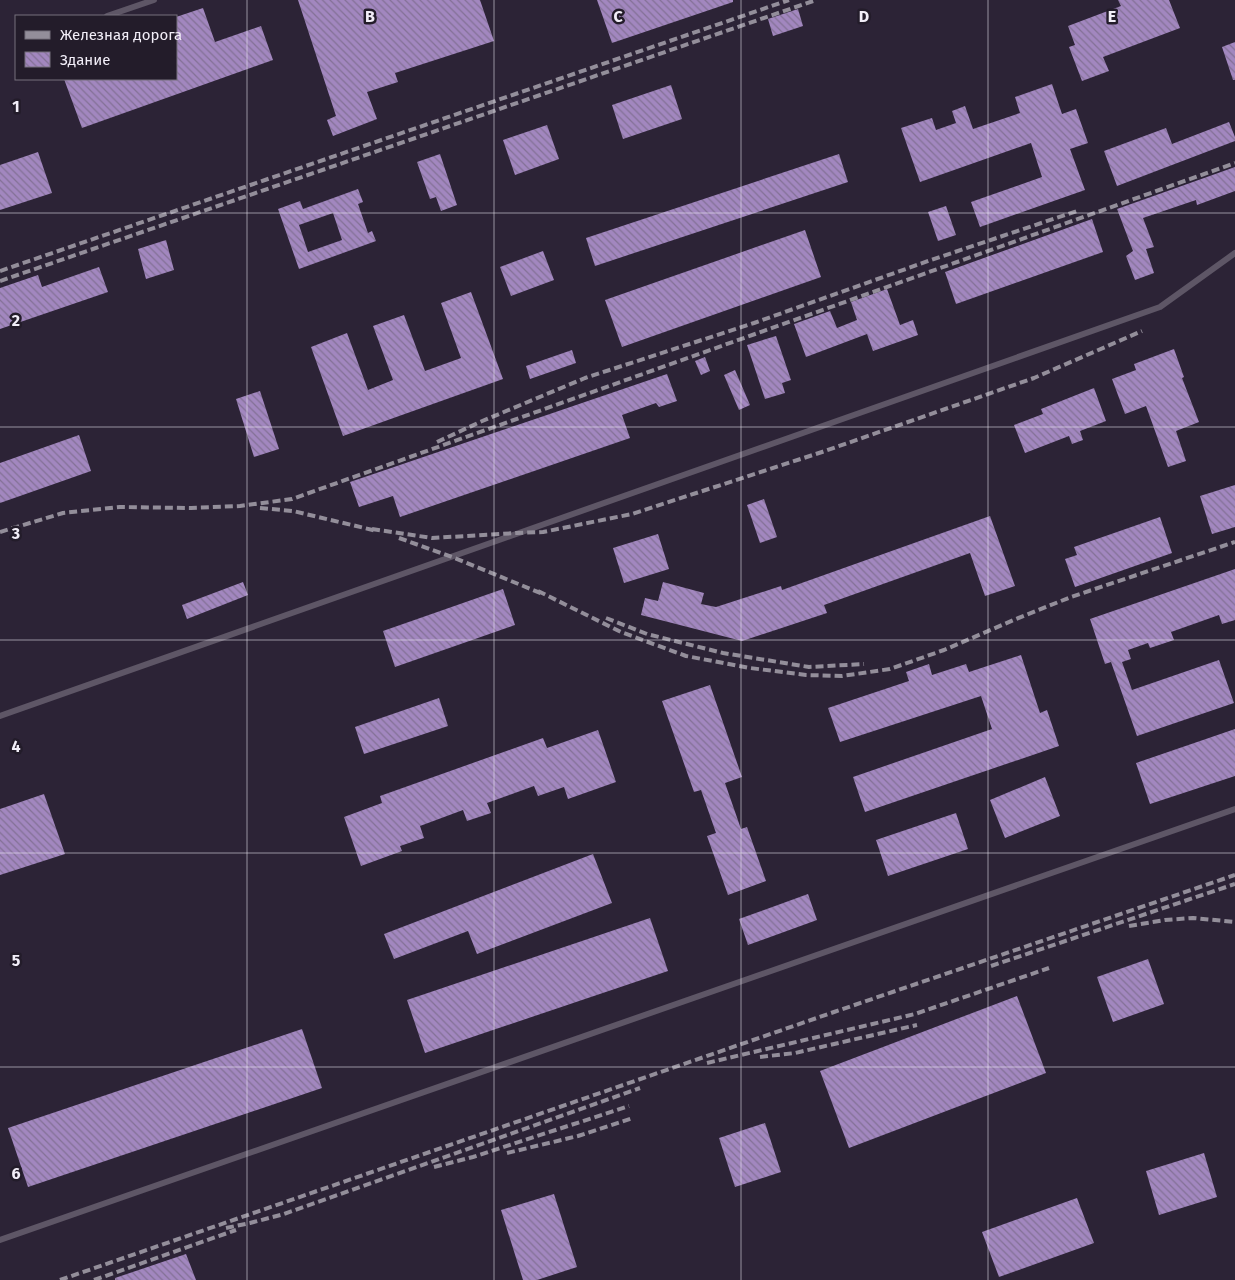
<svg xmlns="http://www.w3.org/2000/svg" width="1235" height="1280" viewBox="0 0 1235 1280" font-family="'Fira Sans',sans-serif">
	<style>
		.built { fill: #2c2336; fill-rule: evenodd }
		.building { fill: url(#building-back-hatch); fill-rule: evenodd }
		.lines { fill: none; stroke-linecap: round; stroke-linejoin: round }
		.service { stroke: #5e5666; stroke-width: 6 }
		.rail { stroke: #938e9a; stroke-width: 4; stroke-dasharray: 8 4; stroke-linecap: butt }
		.grid { fill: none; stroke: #f2eef8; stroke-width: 1; stroke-opacity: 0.55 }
		.grid-label { font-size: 16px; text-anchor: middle; font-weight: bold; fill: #f2eef8; stroke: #231c2a; stroke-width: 5; stroke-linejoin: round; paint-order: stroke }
	</style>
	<defs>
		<pattern id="building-back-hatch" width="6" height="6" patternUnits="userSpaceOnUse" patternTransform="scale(1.25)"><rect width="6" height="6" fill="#a287bf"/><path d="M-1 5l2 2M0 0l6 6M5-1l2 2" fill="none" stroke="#837196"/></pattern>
	</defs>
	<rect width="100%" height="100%" fill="#231c2a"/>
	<path class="built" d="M0 0H1235V1280H0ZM16 16H176V79H16Z"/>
	<g class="building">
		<polygon points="298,0 480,0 494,41 395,73 398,82 367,92 377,119 333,136 327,120 336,116"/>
		<polygon points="597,0 733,0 733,2 612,43"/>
		<polygon points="1118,0 1169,0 1180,28 1103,57 1109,71 1082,81 1069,47 1075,45 1068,26 1121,6"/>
		<polygon points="203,8 215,42 261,26 273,60 82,128 64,79 176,79 176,17"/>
		<polygon points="798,9 803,26 773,36 768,19"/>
		<polygon points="1235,42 1235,80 1233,80 1222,47"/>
		<polygon points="1052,84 1062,114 1076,109 1088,143 1070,149 1085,190 980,227 971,202 1042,177 1031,143 920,182 901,128 932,118 936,130 956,123 952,111 965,106 973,129 1020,113 1015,97"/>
		<polygon points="671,85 682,119 623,139 612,105"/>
		<polygon points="1229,122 1235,137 1235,141 1117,186 1104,151 1166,128 1172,144"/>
		<polygon points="547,125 559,159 515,175 503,140"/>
		<polygon points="38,152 52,193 0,210 0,165"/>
		<polygon points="440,154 457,205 441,211 436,197 430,199 417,162"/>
		<polygon points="839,154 848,182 595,266 586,238"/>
		<polygon points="1235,167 1235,191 1197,205 1196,200 1143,218 1154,247 1146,249 1154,273 1135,280 1126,256 1133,251 1117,209"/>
		<path d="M358 189 363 202 358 204 368 233 372 231 376 241 299 269 278 209 300 201 303 209ZM333 213 342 240 308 252 299 225Z"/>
		<polygon points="946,206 956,235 938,241 928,212"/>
		<polygon points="1092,219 1103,252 956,304 945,272"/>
		<polygon points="805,230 821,277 622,347 605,300"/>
		<polygon points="166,240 174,270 146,279 138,249"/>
		<polygon points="543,251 554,280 511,296 500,267"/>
		<polygon points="99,267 108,292 0,329 0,288 38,275 42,287"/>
		<polygon points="887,289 900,325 913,320 918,335 873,351 867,334 806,357 794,324 830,311 837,328 857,320 851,302"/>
		<polygon points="471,292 503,379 343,436 311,347 347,333 368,390 393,380 373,326 404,315 425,371 461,358 441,303"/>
		<polygon points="776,336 791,380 782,383 785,393 765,399 747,345"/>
		<polygon points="1174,349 1184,377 1182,378 1199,422 1176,431 1186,461 1168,467 1146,406 1125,414 1112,379 1136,370 1134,364"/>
		<polygon points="572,350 576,363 530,379 526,366"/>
		<polygon points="705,357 710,371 701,375 695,361"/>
		<polygon points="735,370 750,405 739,410 724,375"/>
		<polygon points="667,374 677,401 659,407 656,403 622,415 630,438 400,517 393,496 359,507 350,482"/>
		<polygon points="1094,388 1106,421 1080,431 1083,440 1072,444 1069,436 1025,453 1014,425 1043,414 1041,409"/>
		<polygon points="260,391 279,449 254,457 236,399"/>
		<polygon points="79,435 91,471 0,503 0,463"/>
		<polygon points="1235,485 1235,527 1212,534 1200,496"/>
		<polygon points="764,499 777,537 760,543 747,505"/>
		<polygon points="990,516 1015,586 985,596 970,553 824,605 827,613 742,641 641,615 645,598 658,601 663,582 704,593 701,604 716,607 781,586 782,590"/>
		<polygon points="1160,517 1172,553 1075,587 1065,559 1077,555 1074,547"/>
		<polygon points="658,534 669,569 624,583 613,548"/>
		<polygon points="1235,569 1235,620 1222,624 1219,615 1171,632 1174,640 1150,648 1148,643 1128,650 1131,659 1122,662 1132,690 1219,660 1234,703 1137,736 1111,662 1105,664 1090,619"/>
		<polygon points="243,582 248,595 187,619 182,605"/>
		<polygon points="503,589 515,625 395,667 383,631"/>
		<polygon points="1021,655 1040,713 1047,710 1059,746 865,812 853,777 992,729 981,696 840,742 828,708 909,681 906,672 929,664 932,675 966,664 969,672"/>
		<polygon points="710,685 742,777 725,783 741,829 747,827 766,881 728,895 707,836 716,833 701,790 694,792 662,701"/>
		<polygon points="439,698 448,726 364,754 355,727"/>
		<polygon points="1235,729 1235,776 1150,804 1136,763"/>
		<polygon points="598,730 616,782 568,799 564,787 538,796 534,786 487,803 491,813 467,821 463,810 420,826 424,838 400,846 402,851 361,866 344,817 382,803 380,796 543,738 547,748"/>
		<polygon points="1045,777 1060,816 1005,838 990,800"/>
		<polygon points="44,794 65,854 0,875 0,809"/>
		<polygon points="956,813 968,849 888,876 876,840"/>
		<polygon points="593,854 612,903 477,954 468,931 394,959 384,934"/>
		<polygon points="808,894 817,920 748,945 739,919"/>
		<polygon points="650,918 668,971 425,1053 407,1000"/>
		<polygon points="1148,959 1164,1004 1113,1022 1097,977"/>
		<polygon points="1017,996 1046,1073 849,1148 820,1071"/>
		<polygon points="302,1029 322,1088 28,1187 8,1128"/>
		<polygon points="765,1123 781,1172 735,1187 719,1138"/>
		<polygon points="1204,1153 1217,1197 1159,1215 1146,1171"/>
		<polygon points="554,1194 577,1267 537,1280 523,1280 501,1210"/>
		<polygon points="1077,1198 1094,1243 999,1277 982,1232"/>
		<polygon points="186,1254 196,1280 115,1280 115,1278"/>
	</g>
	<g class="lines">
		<g class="service">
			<polyline points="107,16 154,0"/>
			<polyline points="0,716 1160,307 1235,253"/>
			<polyline points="0,1240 1235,809"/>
		</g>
		<g class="rail">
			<polyline points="0,271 789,0"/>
			<polyline points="0,281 816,0"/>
			<polyline points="437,442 480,422 585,378 754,323 931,260 1077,211"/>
			<polyline points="260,508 293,511 377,531"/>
			<polyline points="372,529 432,538 517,533 543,532 632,514 822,452 1034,378 1142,331"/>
			<polyline points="0,532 63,513 120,507 191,508 240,506 292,499 1235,163"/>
			<polyline points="399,538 452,557 543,594"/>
			<polyline points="538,591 621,632 686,656 750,668 806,675 842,676 890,669 944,650 1016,619 1071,597 1235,542"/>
			<polyline points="606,618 647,634 723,653 809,667 864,664"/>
			<polyline points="1129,926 1165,920 1193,918 1235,922"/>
			<polyline points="991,966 1235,884"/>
			<polyline points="760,1057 795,1053 917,1025"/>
			<polyline points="707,1063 915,1014 1049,968"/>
			<polyline points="507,1153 578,1136 633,1118"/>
			<polyline points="434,1167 473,1157 629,1106"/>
			<polyline points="226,1228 250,1223 284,1214 640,1088"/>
			<polyline points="60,1280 834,1012 1235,875"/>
			<polyline points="94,1280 236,1230"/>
		</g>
	</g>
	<path class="grid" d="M247 0V1280M494 0V1280M741 0V1280M988 0V1280M0 213H1235M0 427H1235M0 640H1235M0 853H1235M0 1067H1235"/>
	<g class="grid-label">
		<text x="370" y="22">B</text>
		<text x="618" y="22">C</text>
		<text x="864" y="22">D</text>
		<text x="1112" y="22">E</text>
		<text x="16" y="112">1</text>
		<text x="16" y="326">2</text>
		<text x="16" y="539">3</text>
		<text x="16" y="752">4</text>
		<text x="16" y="966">5</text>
		<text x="16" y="1179">6</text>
	</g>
	<rect x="15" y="15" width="162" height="65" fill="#231c2a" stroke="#76707c"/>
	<rect x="25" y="31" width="25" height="8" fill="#938e9a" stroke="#76707c"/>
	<text x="60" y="40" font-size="15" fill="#f2eef8">Железная дорога</text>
	<rect x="25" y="52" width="25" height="15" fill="url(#building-back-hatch)" stroke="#76707c"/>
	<text x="60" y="65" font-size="15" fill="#f2eef8">Здание</text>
</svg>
